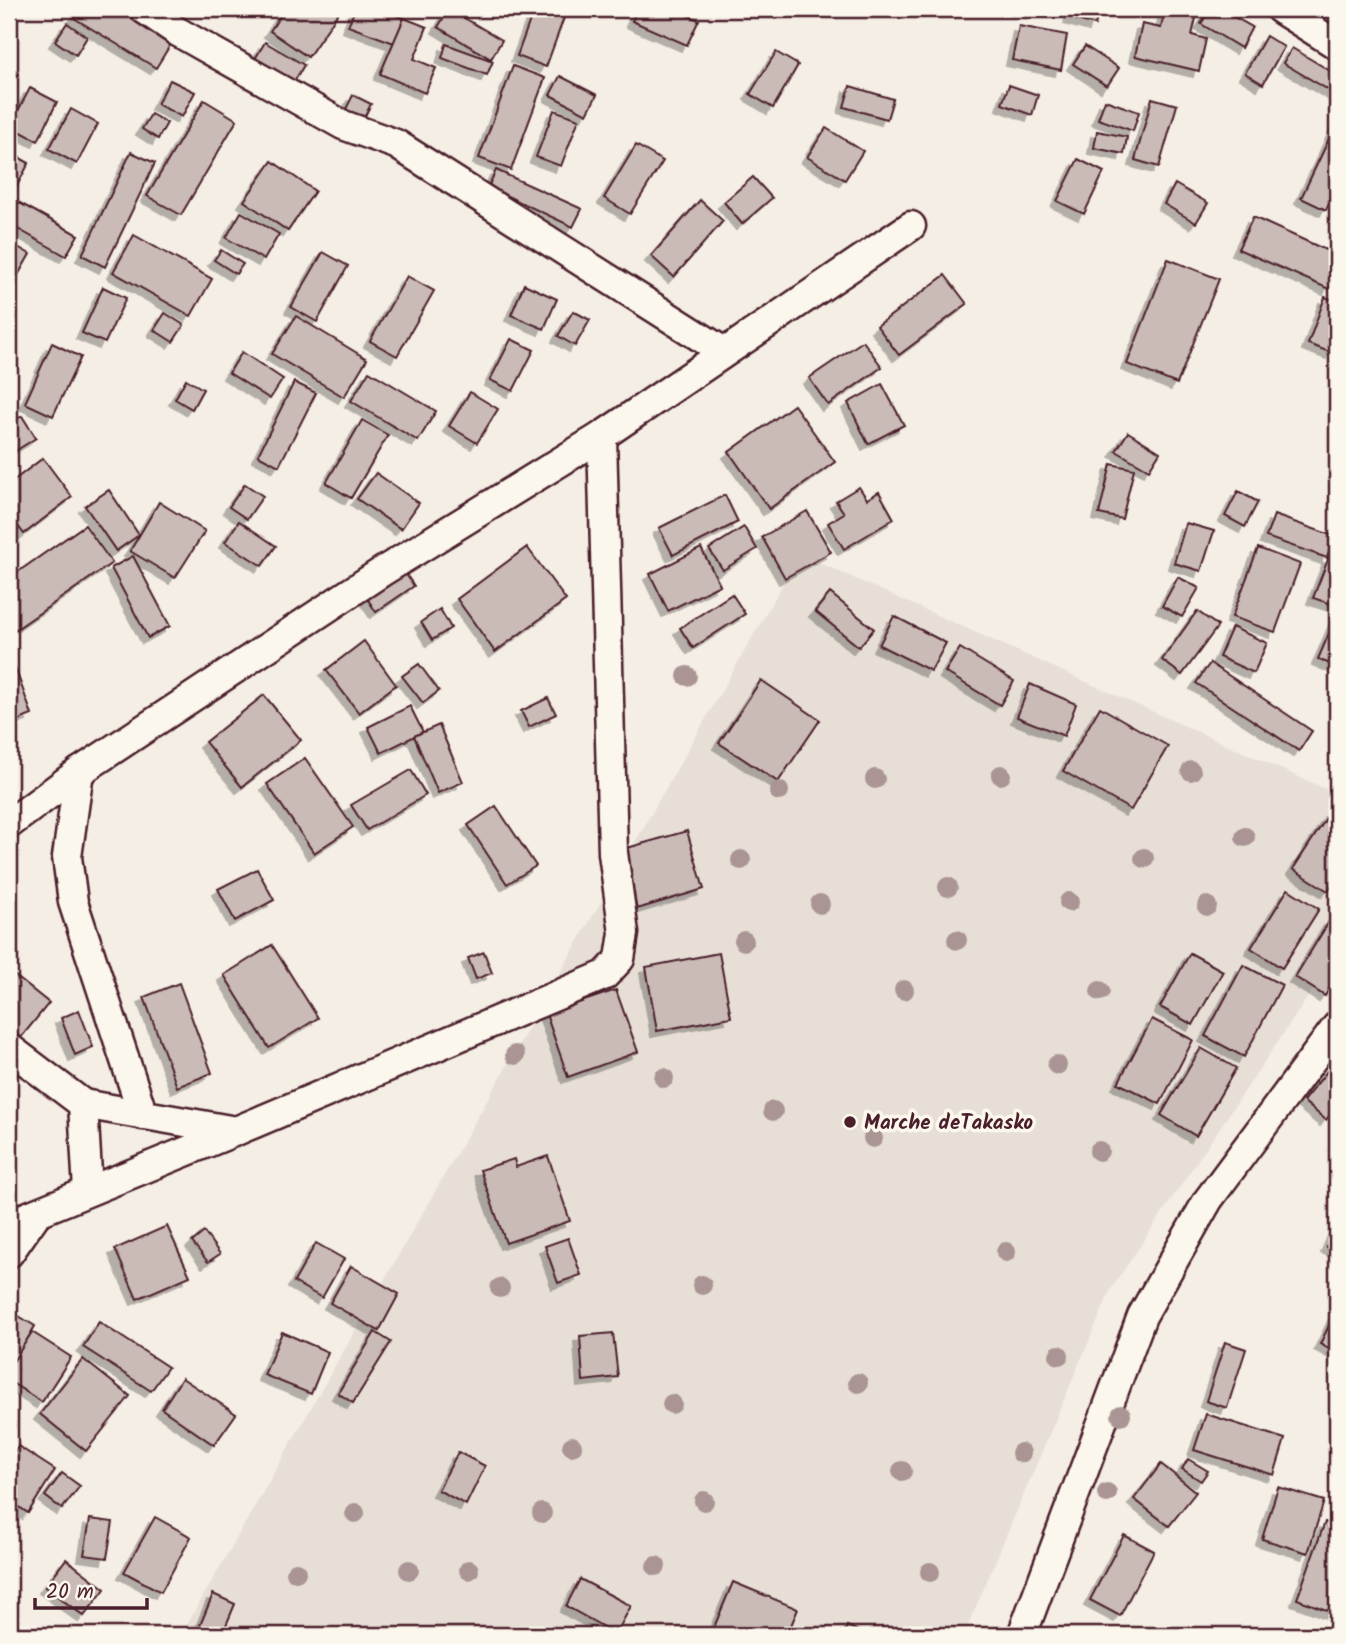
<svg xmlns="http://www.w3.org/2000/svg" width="1346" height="1644" viewBox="0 0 1346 1644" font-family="Kalam,sans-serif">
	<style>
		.built { fill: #e7dfd6 }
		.building { fill: #cabbb6; stroke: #4a1f2b; stroke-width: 2; filter: url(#shadow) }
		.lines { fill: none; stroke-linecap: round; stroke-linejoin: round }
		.minor-casing { stroke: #4a1f2b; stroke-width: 33 }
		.minor { stroke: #fbf7ec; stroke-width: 28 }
		.tree { fill: #aa9494 }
		.poi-dot { fill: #4a1f2b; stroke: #fbf7ec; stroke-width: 2.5 }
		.labels { text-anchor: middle; stroke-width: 7; stroke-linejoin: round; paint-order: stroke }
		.poi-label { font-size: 21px; font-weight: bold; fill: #4a1f2b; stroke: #fbf7ec; text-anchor: start }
	</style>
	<defs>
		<filter id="shadow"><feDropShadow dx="-6" dy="6" stdDeviation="0" flood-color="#0004"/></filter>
	</defs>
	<rect width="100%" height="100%" fill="#f4eee4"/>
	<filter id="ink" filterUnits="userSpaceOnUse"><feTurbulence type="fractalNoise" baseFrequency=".0143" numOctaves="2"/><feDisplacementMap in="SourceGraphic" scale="14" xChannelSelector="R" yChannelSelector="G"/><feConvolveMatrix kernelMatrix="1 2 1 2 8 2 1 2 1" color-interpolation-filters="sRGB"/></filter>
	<g filter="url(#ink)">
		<polygon class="built" points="800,554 1337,794 1337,954 1111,1289 964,1635 181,1635"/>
		<g class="building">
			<polygon points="80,9 118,9 172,42 156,68 74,18"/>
			<polygon points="285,9 341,9 308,57 270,31"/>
			<polygon points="355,9 379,9 404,18 394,43 348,26"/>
			<polygon points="449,9 502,40 491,59 438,27"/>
			<polygon points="534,9 557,9 566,12 546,67 517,56"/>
			<polygon points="637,9 673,9 699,20 687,45 632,21"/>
			<polygon points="1072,9 1100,9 1095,25 1070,18"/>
			<polygon points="1165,9 1173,9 1197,14 1192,35 1206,39 1199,71 1135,56 1142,24 1161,28"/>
			<polygon points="1210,9 1220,9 1252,27 1241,48 1201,24"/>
			<polygon points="404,18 427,27 414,59 436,68 425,93 380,74"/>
			<polygon points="67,23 87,37 76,55 55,41"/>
			<polygon points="1019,26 1067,35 1061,70 1012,60"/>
			<polygon points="1266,36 1284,47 1263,84 1245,73"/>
			<polygon points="265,42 304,65 294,82 255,59"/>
			<polygon points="446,44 493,61 487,75 442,58"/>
			<polygon points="1085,46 1119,68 1107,86 1073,64"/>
			<polygon points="1292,48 1337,75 1337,95 1283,63"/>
			<polygon points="776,52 798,65 773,108 750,94"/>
			<polygon points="513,66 545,78 511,170 479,158"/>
			<polygon points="560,76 597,95 587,114 550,95"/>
			<polygon points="170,80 195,92 182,117 157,104"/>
			<polygon points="1009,85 1038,95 1032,115 1002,104"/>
			<polygon points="850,86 893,99 887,119 844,107"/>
			<polygon points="30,88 57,102 38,141 10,126"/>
			<polygon points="353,95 371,104 362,122 344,113"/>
			<polygon points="1152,98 1177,105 1159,167 1135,160"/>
			<polygon points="204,100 237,120 181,215 147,196"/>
			<polygon points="1105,100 1139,112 1133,131 1098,119"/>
			<polygon points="71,109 98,124 77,164 49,149"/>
			<polygon points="554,110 579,119 561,166 536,157"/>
			<polygon points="151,114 167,123 158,139 142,129"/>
			<polygon points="1337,122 1337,187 1326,210 1301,198"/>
			<polygon points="826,128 863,151 845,180 807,157"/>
			<polygon points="1097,131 1127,137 1124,154 1094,148"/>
			<polygon points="636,145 663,161 630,214 604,198"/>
			<polygon points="9,152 29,163 9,201"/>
			<polygon points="131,152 155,163 105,267 82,255"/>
			<polygon points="1078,159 1104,172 1084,214 1057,201"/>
			<polygon points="272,161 315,191 288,231 244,201"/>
			<polygon points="496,170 582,209 573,227 488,187"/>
			<polygon points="753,177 772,198 742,224 724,202"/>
			<polygon points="1175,184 1208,203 1196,223 1164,204"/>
			<polygon points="700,200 723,221 674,277 651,256"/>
			<polygon points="18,202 78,235 66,256 9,224 9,218"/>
			<polygon points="241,212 279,234 264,260 226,238"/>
			<polygon points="1253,217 1337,255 1337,271 1329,289 1238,249"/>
			<polygon points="134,235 212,279 191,316 113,272"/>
			<polygon points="9,242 30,254 9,291"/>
			<polygon points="221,250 243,264 236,274 214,260"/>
			<polygon points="323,252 348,266 317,322 291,307"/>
			<polygon points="1168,259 1219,279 1177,384 1127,364"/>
			<polygon points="945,275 967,304 899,355 877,326"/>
			<polygon points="407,276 434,291 397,356 370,341"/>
			<polygon points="524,284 557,299 544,329 511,315"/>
			<polygon points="103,287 126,298 105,343 82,333"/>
			<polygon points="1325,297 1337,301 1337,339 1332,353 1308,344"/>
			<polygon points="573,311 590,320 575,346 558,336"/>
			<polygon points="165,313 184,325 173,342 154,330"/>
			<polygon points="296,316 367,359 344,397 272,354"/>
			<polygon points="511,339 534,350 513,391 490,380"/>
			<polygon points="863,341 882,367 828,405 809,378"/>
			<polygon points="52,343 81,357 53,416 25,403"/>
			<polygon points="242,352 283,379 270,399 229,373"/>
			<polygon points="369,371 436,411 418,441 351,401"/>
			<polygon points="186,379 203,389 192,409 175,399"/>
			<polygon points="294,382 316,393 279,466 258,455"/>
			<polygon points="882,384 904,425 868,444 848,403"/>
			<polygon points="470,392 498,409 477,443 449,426"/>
			<polygon points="794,405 835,462 769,509 729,452"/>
			<polygon points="22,416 36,438 9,455 9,424"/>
			<polygon points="362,420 388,435 351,498 326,483"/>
			<polygon points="1128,432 1160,452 1149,470 1116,451"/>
			<polygon points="43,458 72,497 24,534 9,514 9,484"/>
			<polygon points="1111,464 1134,469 1122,519 1099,514"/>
			<polygon points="376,473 419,503 401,529 357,499"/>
			<polygon points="245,484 263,496 247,519 229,507"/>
			<polygon points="859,487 867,499 879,492 894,519 844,549 828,523 844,513 836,501"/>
			<polygon points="109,490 139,535 116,551 85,506"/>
			<polygon points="1238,491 1258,502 1245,527 1225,516"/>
			<polygon points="725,495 738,522 673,555 659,528"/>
			<polygon points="159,502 205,531 175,578 130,551"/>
			<polygon points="807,511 831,552 785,578 762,537"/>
			<polygon points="1274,515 1334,536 1327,558 1266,537"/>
			<polygon points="239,521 276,546 262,566 225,542"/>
			<polygon points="1186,523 1214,531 1201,571 1174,563"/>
			<polygon points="85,525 112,563 15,630 9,621 9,578"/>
			<polygon points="744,527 757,549 723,570 709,549"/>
			<polygon points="527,547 566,600 495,652 457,599"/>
			<polygon points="701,548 720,585 668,611 650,574"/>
			<polygon points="1258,548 1300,564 1275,632 1232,617"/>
			<polygon points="133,556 170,626 148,638 111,568"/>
			<polygon points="1329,557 1337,560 1337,606 1313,598"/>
			<polygon points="403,570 414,586 376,612 365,595"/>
			<polygon points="1178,577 1199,588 1182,617 1162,606"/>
			<polygon points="830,593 874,629 859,647 815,611"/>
			<polygon points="732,594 745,614 693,648 680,628"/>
			<polygon points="440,609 451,628 432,640 421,622"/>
			<polygon points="1197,611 1218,626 1182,675 1162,660"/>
			<polygon points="894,616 946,643 931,671 879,645"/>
			<polygon points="1336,617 1337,618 1337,667 1318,659"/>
			<polygon points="1232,627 1267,643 1254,673 1219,657"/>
			<polygon points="364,641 396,685 359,713 326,670"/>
			<polygon points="960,648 1014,681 1000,705 945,672"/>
			<polygon points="9,651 32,715 9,724"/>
			<polygon points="1210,663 1312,731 1299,751 1196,683"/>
			<polygon points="419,664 439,691 423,703 402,676"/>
			<polygon points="761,680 820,720 778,782 719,743"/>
			<polygon points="1030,684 1076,704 1064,736 1017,717"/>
			<polygon points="264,695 301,740 242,787 205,742"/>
			<polygon points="548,698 556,714 529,727 521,711"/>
			<polygon points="410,706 423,732 381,753 368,727"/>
			<polygon points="1100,707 1168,746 1131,810 1063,771"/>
			<polygon points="439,725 463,782 438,793 414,736"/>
			<polygon points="305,758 353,827 314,853 267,784"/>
			<polygon points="411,770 426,795 367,830 351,805"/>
			<polygon points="496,806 536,866 507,884 468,825"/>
			<polygon points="1331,811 1337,815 1337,877 1328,891 1293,869"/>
			<polygon points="687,831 704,889 637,909 620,850"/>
			<polygon points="257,869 274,900 235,921 218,889"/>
			<polygon points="1288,889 1319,909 1282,968 1251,948"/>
			<polygon points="1330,920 1337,925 1337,975 1325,996 1295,977"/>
			<polygon points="272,945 318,1018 269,1048 224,975"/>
			<polygon points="484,952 492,973 476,979 468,958"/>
			<polygon points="719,953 731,1017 657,1031 646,967"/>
			<polygon points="1190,953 1223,971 1193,1025 1160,1007"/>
			<polygon points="1243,965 1282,985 1244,1057 1205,1036"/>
			<polygon points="9,971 49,1003 15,1045 9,1039"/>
			<polygon points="179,983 212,1073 177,1087 144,997"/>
			<polygon points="616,990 638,1052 568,1077 546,1014"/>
			<polygon points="79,1010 93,1047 75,1055 61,1018"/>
			<polygon points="1152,1019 1193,1040 1160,1104 1118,1083"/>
			<polygon points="1201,1048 1236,1068 1196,1136 1161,1115"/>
			<polygon points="1337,1059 1337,1106 1326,1120 1303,1101"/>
			<polygon points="548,1156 570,1221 506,1243 480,1170 514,1159 516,1167"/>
			<polygon points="1337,1223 1337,1251 1327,1247"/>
			<polygon points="167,1226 190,1276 137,1299 115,1249"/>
			<polygon points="204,1232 220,1254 208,1262 192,1242"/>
			<polygon points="568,1238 581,1275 558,1283 545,1246"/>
			<polygon points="316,1243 344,1259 322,1298 294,1282"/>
			<polygon points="351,1266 399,1294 379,1331 330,1303"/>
			<polygon points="1337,1309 1337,1353 1320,1344"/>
			<polygon points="9,1310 35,1326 9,1371"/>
			<polygon points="99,1322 168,1367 151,1391 83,1347"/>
			<polygon points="32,1332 71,1357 42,1402 9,1381 9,1368"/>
			<polygon points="282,1332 328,1352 311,1394 264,1375"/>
			<polygon points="375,1332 391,1342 353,1403 338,1393"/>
			<polygon points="613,1333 618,1377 583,1381 580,1336"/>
			<polygon points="1225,1342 1246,1349 1227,1408 1206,1401"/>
			<polygon points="83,1359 130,1396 86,1451 40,1414"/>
			<polygon points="182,1378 236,1414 214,1445 162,1409"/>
			<polygon points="1206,1414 1285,1439 1274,1475 1194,1450"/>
			<polygon points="18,1446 55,1470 28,1513 9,1500 9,1461"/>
			<polygon points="458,1452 485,1466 466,1505 438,1490"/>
			<polygon points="1188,1459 1208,1471 1201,1481 1182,1469"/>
			<polygon points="1161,1464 1196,1492 1169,1526 1134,1499"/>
			<polygon points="62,1473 80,1486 62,1509 45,1496"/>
			<polygon points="1278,1487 1324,1501 1308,1553 1262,1539"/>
			<polygon points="155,1517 191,1537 161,1592 124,1572"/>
			<polygon points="90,1519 113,1522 107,1558 84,1555"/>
			<polygon points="1325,1522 1337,1526 1337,1614 1297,1599"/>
			<polygon points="1124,1535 1154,1551 1120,1616 1090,1600"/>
			<polygon points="66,1559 105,1589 84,1616 45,1587"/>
			<polygon points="580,1579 631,1606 616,1634 566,1606"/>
			<polygon points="733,1582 798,1609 787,1635 721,1635 712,1632"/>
			<polygon points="213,1594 235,1604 222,1635 196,1635"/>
			<polygon points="847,1626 867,1635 843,1635"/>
		</g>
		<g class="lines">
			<defs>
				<g id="minor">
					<polyline points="144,9 178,32 343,125 396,144 724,352"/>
					<polyline points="1280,9 1337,45"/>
					<polyline points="79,772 67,857 73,902 143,1115"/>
					<polyline points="9,824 79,772 383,571 602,436 911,226"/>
					<polyline points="9,1048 83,1104 88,1191"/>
					<polyline points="83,1104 236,1131"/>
					<polyline points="9,1224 236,1131 605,975 620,959 624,933 613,853 602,436"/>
					<polyline points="9,1253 37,1213"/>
					<polyline points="1022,1635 1142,1316 1208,1200 1337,1026"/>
				</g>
			</defs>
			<use href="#minor" class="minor-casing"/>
			<use href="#minor" class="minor"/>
		</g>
		<g class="tree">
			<circle cx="687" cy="676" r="10"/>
			<circle cx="1191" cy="771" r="10"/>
			<circle cx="1001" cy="775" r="10"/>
			<circle cx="875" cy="779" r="10"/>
			<circle cx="779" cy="791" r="10"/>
			<circle cx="1245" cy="837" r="10"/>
			<circle cx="1144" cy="858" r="10"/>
			<circle cx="741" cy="860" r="10"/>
			<circle cx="948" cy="887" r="10"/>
			<circle cx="1069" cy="902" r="10"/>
			<circle cx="820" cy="904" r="10"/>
			<circle cx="1207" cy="906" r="10"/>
			<circle cx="957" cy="940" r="10"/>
			<circle cx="744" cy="941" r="10"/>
			<circle cx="904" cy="990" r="10"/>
			<circle cx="1100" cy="991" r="10"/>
			<circle cx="515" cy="1055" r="10"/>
			<circle cx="1057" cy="1065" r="10"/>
			<circle cx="664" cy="1078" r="10"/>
			<circle cx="773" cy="1111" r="10"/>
			<circle cx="873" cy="1138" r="10"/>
			<circle cx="1099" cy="1151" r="10"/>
			<circle cx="1006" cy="1252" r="10"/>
			<circle cx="702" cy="1285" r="10"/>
			<circle cx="500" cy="1288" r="10"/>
			<circle cx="1059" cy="1355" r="10"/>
			<circle cx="858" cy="1383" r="10"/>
			<circle cx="672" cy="1404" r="10"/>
			<circle cx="1121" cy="1415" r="10"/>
			<circle cx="572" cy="1446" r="10"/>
			<circle cx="1021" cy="1453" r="10"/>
			<circle cx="902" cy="1471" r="10"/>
			<circle cx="1107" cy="1493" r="10"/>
			<circle cx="704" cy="1501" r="10"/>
			<circle cx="355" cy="1513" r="10"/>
			<circle cx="542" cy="1513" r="10"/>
			<circle cx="656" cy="1566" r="10"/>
			<circle cx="409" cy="1570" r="10"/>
			<circle cx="469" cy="1570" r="10"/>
			<circle cx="296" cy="1572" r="10"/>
			<circle cx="930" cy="1572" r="10"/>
		</g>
	</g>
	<circle class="poi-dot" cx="850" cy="1122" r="7"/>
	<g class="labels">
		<g class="poi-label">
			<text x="864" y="1129">Marche deTakasko</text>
		</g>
	</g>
	<rect width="1346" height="1644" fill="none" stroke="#fbf7ec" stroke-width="35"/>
	<rect x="18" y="18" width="1311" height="1609" fill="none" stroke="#4a1f2b" stroke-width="2.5" filter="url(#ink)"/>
	<path d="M35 1598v10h112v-10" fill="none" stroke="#4a1f2b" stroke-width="3.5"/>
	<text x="46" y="1598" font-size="21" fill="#4a1f2b" stroke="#fbf7ec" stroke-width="5" paint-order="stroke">20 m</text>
</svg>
